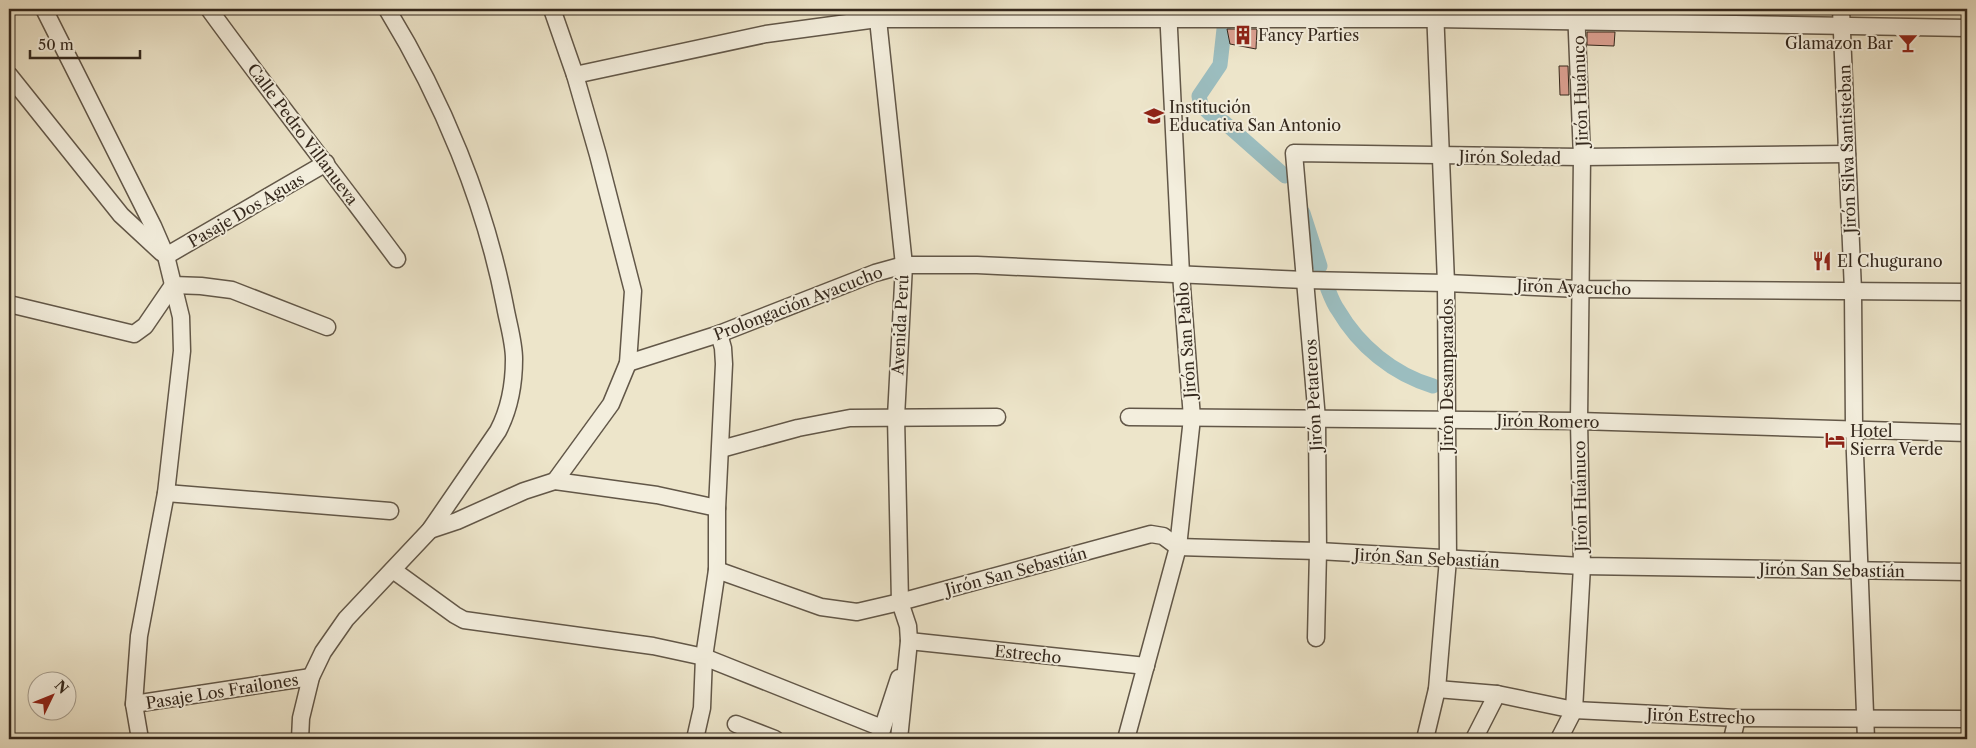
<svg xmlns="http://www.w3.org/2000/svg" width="1976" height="748" viewBox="0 0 1976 748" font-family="'Libre Caslon Text',serif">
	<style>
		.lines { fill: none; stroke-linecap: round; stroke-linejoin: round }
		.canal { stroke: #9bbdbf; stroke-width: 15 }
		.building { fill: #dba091; stroke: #34281d }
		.minor-casing { stroke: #625748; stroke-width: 19 }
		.minor { stroke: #f3eedd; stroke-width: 16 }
		.labels { text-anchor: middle; stroke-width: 4; stroke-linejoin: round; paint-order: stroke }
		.poi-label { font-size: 16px; fill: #34281d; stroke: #f3eedd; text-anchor: start }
		.street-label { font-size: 16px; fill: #34281d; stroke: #f3eedd }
	</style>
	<rect width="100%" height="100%" fill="#ede5ca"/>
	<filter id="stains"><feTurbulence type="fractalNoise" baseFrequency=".004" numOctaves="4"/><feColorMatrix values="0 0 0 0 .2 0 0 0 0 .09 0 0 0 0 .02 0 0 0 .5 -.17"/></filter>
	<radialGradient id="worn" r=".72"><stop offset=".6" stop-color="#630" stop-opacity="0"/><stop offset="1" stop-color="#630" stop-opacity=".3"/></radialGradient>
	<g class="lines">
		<g class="canal">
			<polyline points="1224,29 1220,65 1199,96 1201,105 1210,114 1225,123 1285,176"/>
			<polyline points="1303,213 1320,266"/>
			<path d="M1325 282C1329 291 1332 302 1338 310 1359 346 1393 374 1433 386"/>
		</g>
	</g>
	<g class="building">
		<polygon points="1227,29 1257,29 1256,49 1230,44"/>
		<polygon points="1587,32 1615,32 1614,46 1587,45"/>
		<polygon points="1559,66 1568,66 1569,95 1560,95"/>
	</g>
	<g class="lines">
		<defs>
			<g id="minor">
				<polyline points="44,9 153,226 166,256 181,317 182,351 166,493 139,636 134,704 140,739"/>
				<path d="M209 9C270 93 335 175 397 259"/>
				<polyline points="552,9 575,75 598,155 633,291 628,363 611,404 555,481"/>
				<polyline points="1841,9 1853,291 1854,428 1866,739"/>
				<polyline points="877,10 904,265 896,417 900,602 908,626 909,641 899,739"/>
				<polyline points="9,75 121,215 162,253"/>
				<polyline points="575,75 766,34 877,19 1435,19 1967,28"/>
				<polyline points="166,256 326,163"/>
				<polyline points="9,304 134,334 145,326 173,285 201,286 232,290 327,327"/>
				<polyline points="628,363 719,334 875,273 904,265 977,265 1305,280 1446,283 1579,289 1967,292"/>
				<polyline points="1129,417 1579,421 1967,433"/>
				<polyline points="721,449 798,428 850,418 997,417"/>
				<polyline points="166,493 390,511"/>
				<polyline points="430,530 457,521 524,491 555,481 657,495 717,508"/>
				<polyline points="393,570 455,615 464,620 653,646 704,657 882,728"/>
				<polyline points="717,570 821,607 857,612 900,602 1151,534 1163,536 1178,547 1318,551 1582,566 1967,572"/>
				<polyline points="1316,638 1318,551 1317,419 1294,153 1582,157 1847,154"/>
				<polyline points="909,641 1146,666"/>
				<polyline points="1437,689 1497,694 1574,710 1737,718 1967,719"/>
				<polyline points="134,704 311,677"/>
				<polyline points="736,724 775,739"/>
				<path d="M300 739 301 718 311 677 323 652 346 619 430 530 498 431C510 408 514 385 514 359 514 342 508 323 505 306 485 202 442 99 387 9"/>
				<polyline points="695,739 702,708 704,657 717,570 717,508 724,364 723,348 719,334"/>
				<polyline points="879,739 899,678"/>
				<polyline points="1126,739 1178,547 1192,418 1181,274 1168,9"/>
				<polyline points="1425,739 1437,689 1448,559 1446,283 1435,9"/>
				<polyline points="1474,739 1497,694"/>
				<polyline points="1559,739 1574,710 1582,566 1579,421 1582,157 1576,9"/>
				<polyline points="1732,739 1737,718"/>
			</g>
		</defs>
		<use href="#minor" class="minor-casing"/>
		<use href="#minor" class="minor"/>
	</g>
	<defs>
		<symbol id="building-bare" viewBox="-9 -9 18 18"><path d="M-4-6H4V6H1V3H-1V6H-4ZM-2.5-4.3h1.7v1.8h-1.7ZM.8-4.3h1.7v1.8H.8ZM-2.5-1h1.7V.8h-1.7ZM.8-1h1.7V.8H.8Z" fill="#8f2418" stroke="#f3eedd" stroke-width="2.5" paint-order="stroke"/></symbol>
		<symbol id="bar-bare" viewBox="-9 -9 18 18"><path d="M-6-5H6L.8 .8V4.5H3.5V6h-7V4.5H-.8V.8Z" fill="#8f2418" stroke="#f3eedd" stroke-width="2.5" paint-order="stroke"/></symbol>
		<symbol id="school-bare" viewBox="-9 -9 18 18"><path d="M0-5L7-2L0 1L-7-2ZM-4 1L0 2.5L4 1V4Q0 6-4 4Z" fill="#8f2418" stroke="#f3eedd" stroke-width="2.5" paint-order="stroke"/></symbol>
		<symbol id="restaurant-bare" viewBox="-9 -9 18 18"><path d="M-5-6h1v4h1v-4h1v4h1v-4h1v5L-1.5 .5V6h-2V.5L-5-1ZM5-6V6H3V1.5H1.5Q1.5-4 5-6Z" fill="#8f2418" stroke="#f3eedd" stroke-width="2.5" paint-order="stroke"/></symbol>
		<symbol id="hotel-bare" viewBox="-9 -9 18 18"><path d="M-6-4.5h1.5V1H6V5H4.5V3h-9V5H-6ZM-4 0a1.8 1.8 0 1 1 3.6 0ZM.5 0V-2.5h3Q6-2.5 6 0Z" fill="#8f2418" stroke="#f3eedd" stroke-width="2.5" paint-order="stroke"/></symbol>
	</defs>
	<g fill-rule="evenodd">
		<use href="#building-bare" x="1229" y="21" width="28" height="28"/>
		<use href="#bar-bare" x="1894" y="29" width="28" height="28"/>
		<use href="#school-bare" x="1140" y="102" width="28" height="28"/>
		<use href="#restaurant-bare" x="1808" y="247" width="28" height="28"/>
		<use href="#hotel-bare" x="1821" y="426" width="28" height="28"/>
	</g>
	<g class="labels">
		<g class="poi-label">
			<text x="1258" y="41">Fancy Parties</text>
			<text x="1893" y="49" text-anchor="end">Glamazon Bar</text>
			<text x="1169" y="113">Institución<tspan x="1169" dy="18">Educativa San Antonio</tspan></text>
			<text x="1837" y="267">El Chugurano</text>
			<text x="1850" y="437">Hotel<tspan x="1850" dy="18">Sierra Verde</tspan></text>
		</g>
		<g class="street-label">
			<text transform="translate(1580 91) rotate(-92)" y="6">Jirón Huánuco</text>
			<text transform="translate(303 134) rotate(53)" y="6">Calle Pedro Villanueva</text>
			<text transform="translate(1847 149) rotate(-92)" y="6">Jirón Silva Santisteban</text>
			<text transform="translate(1510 157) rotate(1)" y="6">Jirón Soledad</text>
			<text transform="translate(246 210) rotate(-30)" y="6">Pasaje Dos Aguas</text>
			<text transform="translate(1574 287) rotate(2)" y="6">Jirón Ayacucho</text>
			<text transform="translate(798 303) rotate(-21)" y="6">Prolongación Ayacucho</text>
			<text transform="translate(900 325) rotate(-87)" y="6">Avenida Perú</text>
			<text transform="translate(1186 340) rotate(-94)" y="6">Jirón San Pablo</text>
			<text transform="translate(1447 375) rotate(-90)" y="6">Jirón Desamparados</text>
			<text transform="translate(1313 395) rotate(-93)" y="6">Jirón Petateros</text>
			<text transform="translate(1548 421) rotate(1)" y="6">Jirón Romero</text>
			<text transform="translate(1580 496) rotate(-91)" y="6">Jirón Huánuco</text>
			<text transform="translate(1427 558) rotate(3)" y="6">Jirón San Sebastián</text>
			<text transform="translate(1832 570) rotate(1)" y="6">Jirón San Sebastián</text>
			<text transform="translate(1016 571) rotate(-15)" y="6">Jirón San Sebastián</text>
			<text transform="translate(1028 654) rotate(6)" y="6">Estrecho</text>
			<text transform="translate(222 691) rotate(-9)" y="6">Pasaje Los Frailones</text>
			<text transform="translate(1701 716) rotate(2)" y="6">Jirón Estrecho</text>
		</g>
	</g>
	<rect width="1976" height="748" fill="none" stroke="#ede5ca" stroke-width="30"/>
	<rect x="10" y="10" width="1956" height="728" fill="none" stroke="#34281d" stroke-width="2.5"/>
	<rect x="15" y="15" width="1946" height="718" fill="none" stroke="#34281d"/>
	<g transform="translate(52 696) rotate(47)"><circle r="24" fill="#f3eedd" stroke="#a79f90"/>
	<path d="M0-4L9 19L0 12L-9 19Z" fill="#8f2418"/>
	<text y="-8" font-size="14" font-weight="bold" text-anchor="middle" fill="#34281d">N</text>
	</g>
	<path d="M30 50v8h110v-8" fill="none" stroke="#34281d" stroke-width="2.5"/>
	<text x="38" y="50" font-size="15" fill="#34281d" stroke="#f3eedd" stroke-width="4" paint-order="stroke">50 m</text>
	<rect width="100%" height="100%" filter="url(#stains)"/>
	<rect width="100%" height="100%" fill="url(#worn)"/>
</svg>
